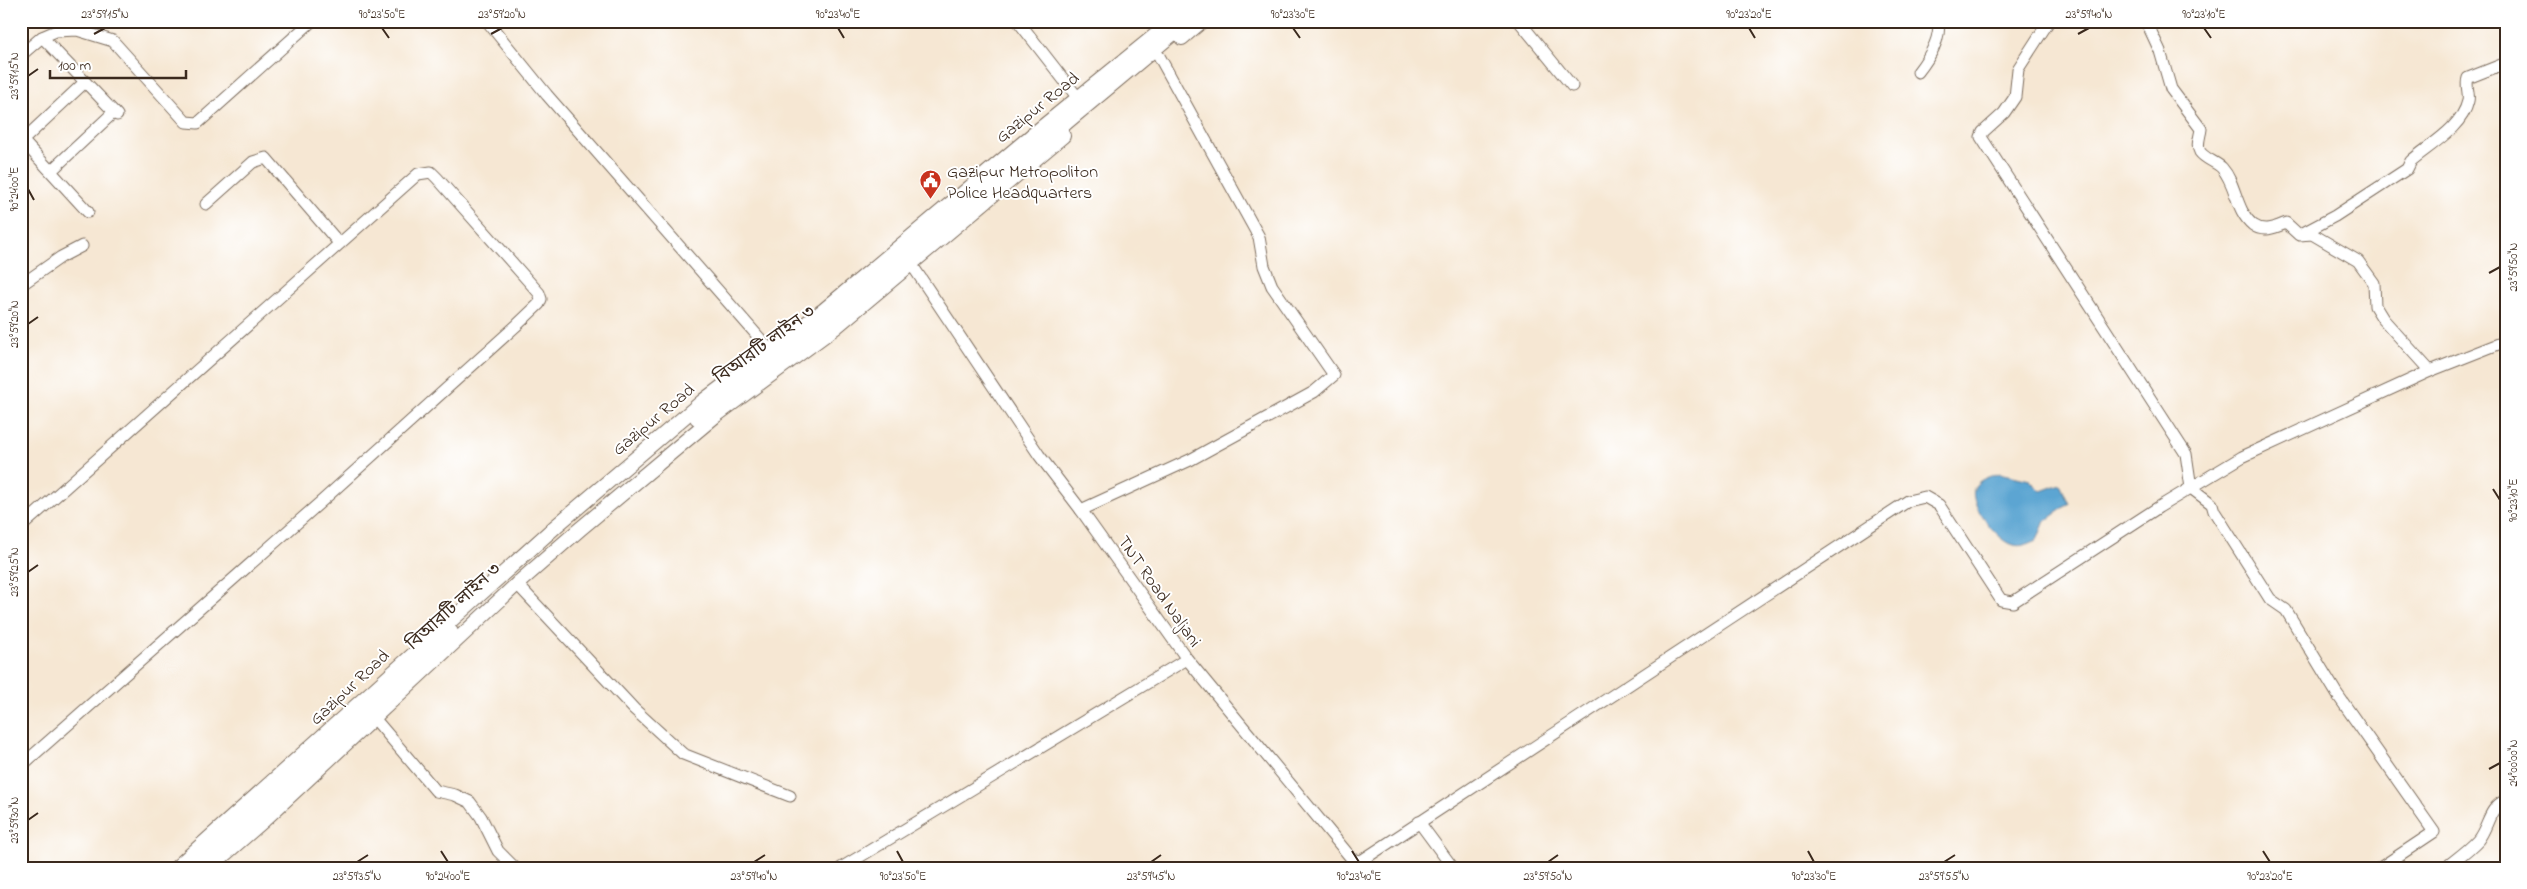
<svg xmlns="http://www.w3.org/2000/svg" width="2527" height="889" viewBox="0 0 2527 889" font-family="'Indie Flower','Noto Sans Bengali',sans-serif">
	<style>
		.water { fill: #5ba5d2; stroke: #4b6878 }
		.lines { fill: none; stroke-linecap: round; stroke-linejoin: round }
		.minor-casing { stroke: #7c6c5d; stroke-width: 13 }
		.major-casing { stroke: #7c6c5d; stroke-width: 16 }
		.minor { stroke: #fff; stroke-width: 11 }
		.major { stroke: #fff; stroke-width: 14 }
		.ticks { fill: none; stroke: #3b2a1e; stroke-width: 2 }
		.labels { text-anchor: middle; stroke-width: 4; stroke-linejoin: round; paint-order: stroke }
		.street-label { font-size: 18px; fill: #3b2a1e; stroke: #fff }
		.poi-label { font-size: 18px; fill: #3b2a1e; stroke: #fff; text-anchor: start }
		.neatline { fill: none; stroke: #3b2a1e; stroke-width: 2 }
		.ticks-label { font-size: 12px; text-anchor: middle; fill: #3b2a1e }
	</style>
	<rect width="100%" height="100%" fill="#fff"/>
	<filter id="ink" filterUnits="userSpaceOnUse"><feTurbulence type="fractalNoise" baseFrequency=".02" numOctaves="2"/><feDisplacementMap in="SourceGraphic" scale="10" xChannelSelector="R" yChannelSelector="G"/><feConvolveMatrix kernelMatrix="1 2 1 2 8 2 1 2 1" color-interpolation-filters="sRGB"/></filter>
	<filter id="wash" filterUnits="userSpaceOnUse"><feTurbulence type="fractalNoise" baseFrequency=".0096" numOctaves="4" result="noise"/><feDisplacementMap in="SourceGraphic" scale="20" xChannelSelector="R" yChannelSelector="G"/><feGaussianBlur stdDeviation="1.12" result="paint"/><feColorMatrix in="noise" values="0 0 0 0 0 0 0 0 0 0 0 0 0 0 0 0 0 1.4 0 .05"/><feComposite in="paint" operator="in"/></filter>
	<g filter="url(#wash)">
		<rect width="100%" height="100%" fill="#f6e7d3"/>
		<path class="water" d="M2000 473 2030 480 2041 491 2060 484 2069 504 2045 521 2037 540C2028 544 2020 548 2011 544 1996 538 1964 500 1976 485 1981 478 1992 476 2000 473Z"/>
	</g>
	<g filter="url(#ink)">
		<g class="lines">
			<defs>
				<g id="minor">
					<polyline points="487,21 547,95 770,350"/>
					<polyline points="1018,21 1078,98"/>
					<polyline points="1519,21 1572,86"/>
					<polyline points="2049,21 2018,69 2015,97 2004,113 1983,132 1981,137 2186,454 2191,488 2212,504 2214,511 2270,599 2286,610 2337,694 2434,832 2380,868"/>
					<path d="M2146 21 2160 51 2171 89 2201 129C2200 137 2196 145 2200 152 2205 159 2216 162 2222 168 2237 185 2235 210 2253 225 2264 233 2276 227 2286 223L2299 235 2312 234 2358 261 2374 283 2375 306 2383 319 2430 371"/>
					<polyline points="42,37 117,115"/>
					<polyline points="21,55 42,37 56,31 77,30 113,41 186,122 198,123 312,21"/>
					<path d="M1918 72C1928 59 1942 39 1938 21"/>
					<polyline points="21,139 88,212"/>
					<polyline points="22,141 85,82"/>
					<polyline points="51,171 114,112"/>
					<polyline points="206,204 253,162 266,158 339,243"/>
					<path d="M2303 233 2335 216 2407 169 2411 161C2429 145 2462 128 2468 101 2470 93 2465 87 2468 78L2506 63"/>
					<polyline points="912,265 1039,455 1081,510 1187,659 1352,859 1361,861 1908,501 1925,497 1939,505 2001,600 2013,602 2159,507 2242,457 2430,371 2506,341"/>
					<polyline points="21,285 61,257 82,246"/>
					<polyline points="1081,510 1190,460 1314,392 1334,375 1272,286 1264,266 1259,237 1159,56"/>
					<polyline points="21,527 418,174 431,172 437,178 539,293 541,299 539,304 517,325 323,500 21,766"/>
					<polyline points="517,584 634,709 683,754 790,796"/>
					<polyline points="374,718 436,791 455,795 470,802 481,817 498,851 515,868"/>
					<polyline points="1419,822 1453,868"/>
					<polyline points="841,868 1187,659"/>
					<path d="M2445 868C2456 859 2469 850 2478 840 2489 826 2488 808 2506 800"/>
				</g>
				<g id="major">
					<polyline points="1182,38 1202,21"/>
					<polyline points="697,418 832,318 1188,21"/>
					<polyline points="176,868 556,526 703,401 824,310 1030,137 1173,21"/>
					<polyline points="193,868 324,751 451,632"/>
					<polyline points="209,868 264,820 517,584 580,529 715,416 837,326 1063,136"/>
				</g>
			</defs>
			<use href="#minor" class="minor-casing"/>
			<use href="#major" class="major-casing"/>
			<use href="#minor" class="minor"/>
			<use href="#major" class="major"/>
		</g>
	</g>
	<path class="ticks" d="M382 28 389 38M838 28 844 38M1293 28 1300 38M1749 28 1755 38M2204 28 2211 38M94 34 105 28M491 34 502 28M2078 34 2089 28M28 76 38 69M28 189 34 200M2489 273 2500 267M28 324 38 317M2493 489 2500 500M28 572 38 565M2489 769 2500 763M28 820 38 813M441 851 448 862M897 851 903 862M1352 851 1359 862M1808 851 1814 862M2263 851 2270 862M357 862 368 855M754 862 765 855M1151 862 1161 855M1548 862 1558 855M1944 862 1955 855"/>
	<defs>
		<symbol id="civic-pin" viewBox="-11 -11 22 30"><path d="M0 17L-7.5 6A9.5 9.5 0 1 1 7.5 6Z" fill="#c8321e" stroke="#fff"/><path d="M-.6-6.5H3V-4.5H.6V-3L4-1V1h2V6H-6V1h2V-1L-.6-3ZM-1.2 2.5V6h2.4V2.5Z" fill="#fff"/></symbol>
	</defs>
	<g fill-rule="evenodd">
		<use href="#civic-pin" x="918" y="168" width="25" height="34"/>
	</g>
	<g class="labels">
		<g class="street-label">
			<text transform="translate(1037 107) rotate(-39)" y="6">Gazipur Road</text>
			<text transform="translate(764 344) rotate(-36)" y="6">বিআরটি লাইন ৩</text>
			<text transform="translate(653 419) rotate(-40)" y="6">Gazipur Road</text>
			<text transform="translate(1160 591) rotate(55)" y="6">TNT Road Naljani</text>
			<text transform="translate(453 606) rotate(-42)" y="6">বিআরটি লাইন ৩</text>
			<text transform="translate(349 687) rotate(-43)" y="6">Gazipur Road</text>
		</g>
		<g class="poi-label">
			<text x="947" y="177">Gazipur Metropoliton<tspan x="947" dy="21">Police Headquarters</tspan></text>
		</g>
	</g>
	<rect width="2527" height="889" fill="none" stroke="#fff" stroke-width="55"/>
	<path d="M50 70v8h136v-8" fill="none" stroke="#3b2a1e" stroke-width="2.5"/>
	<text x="58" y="70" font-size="15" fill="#3b2a1e" stroke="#ffffff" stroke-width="4" paint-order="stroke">100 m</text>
	<rect x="28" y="28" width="2472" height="834" class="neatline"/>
	<g class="ticks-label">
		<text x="105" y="18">23°59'15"N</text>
		<text x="382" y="18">90°23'50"E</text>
		<text x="502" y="18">23°59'20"N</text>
		<text x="838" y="18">90°23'40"E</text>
		<text x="1293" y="18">90°23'30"E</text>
		<text x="1749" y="18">90°23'20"E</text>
		<text x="2089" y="18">23°59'40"N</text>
		<text x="2204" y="18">90°23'10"E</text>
		<text transform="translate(14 76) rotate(-90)" y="4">23°59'15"N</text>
		<text transform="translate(14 189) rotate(-90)" y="4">90°24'00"E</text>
		<text transform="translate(2513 267) rotate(-90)" y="4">23°59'50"N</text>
		<text transform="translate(14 324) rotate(-90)" y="4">23°59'20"N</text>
		<text transform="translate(2513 500) rotate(-90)" y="4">90°23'10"E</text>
		<text transform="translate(14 572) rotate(-90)" y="4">23°59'25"N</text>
		<text transform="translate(2513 763) rotate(-90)" y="4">24°00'00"N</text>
		<text transform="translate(14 820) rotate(-90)" y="4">23°59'30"N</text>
		<text x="357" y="880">23°59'35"N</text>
		<text x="448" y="880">90°24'00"E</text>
		<text x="754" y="880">23°59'40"N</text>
		<text x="903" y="880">90°23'50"E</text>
		<text x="1151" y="880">23°59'45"N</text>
		<text x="1359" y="880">90°23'40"E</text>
		<text x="1548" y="880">23°59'50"N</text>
		<text x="1814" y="880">90°23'30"E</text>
		<text x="1944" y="880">23°59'55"N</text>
		<text x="2270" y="880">90°23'20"E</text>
	</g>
</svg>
